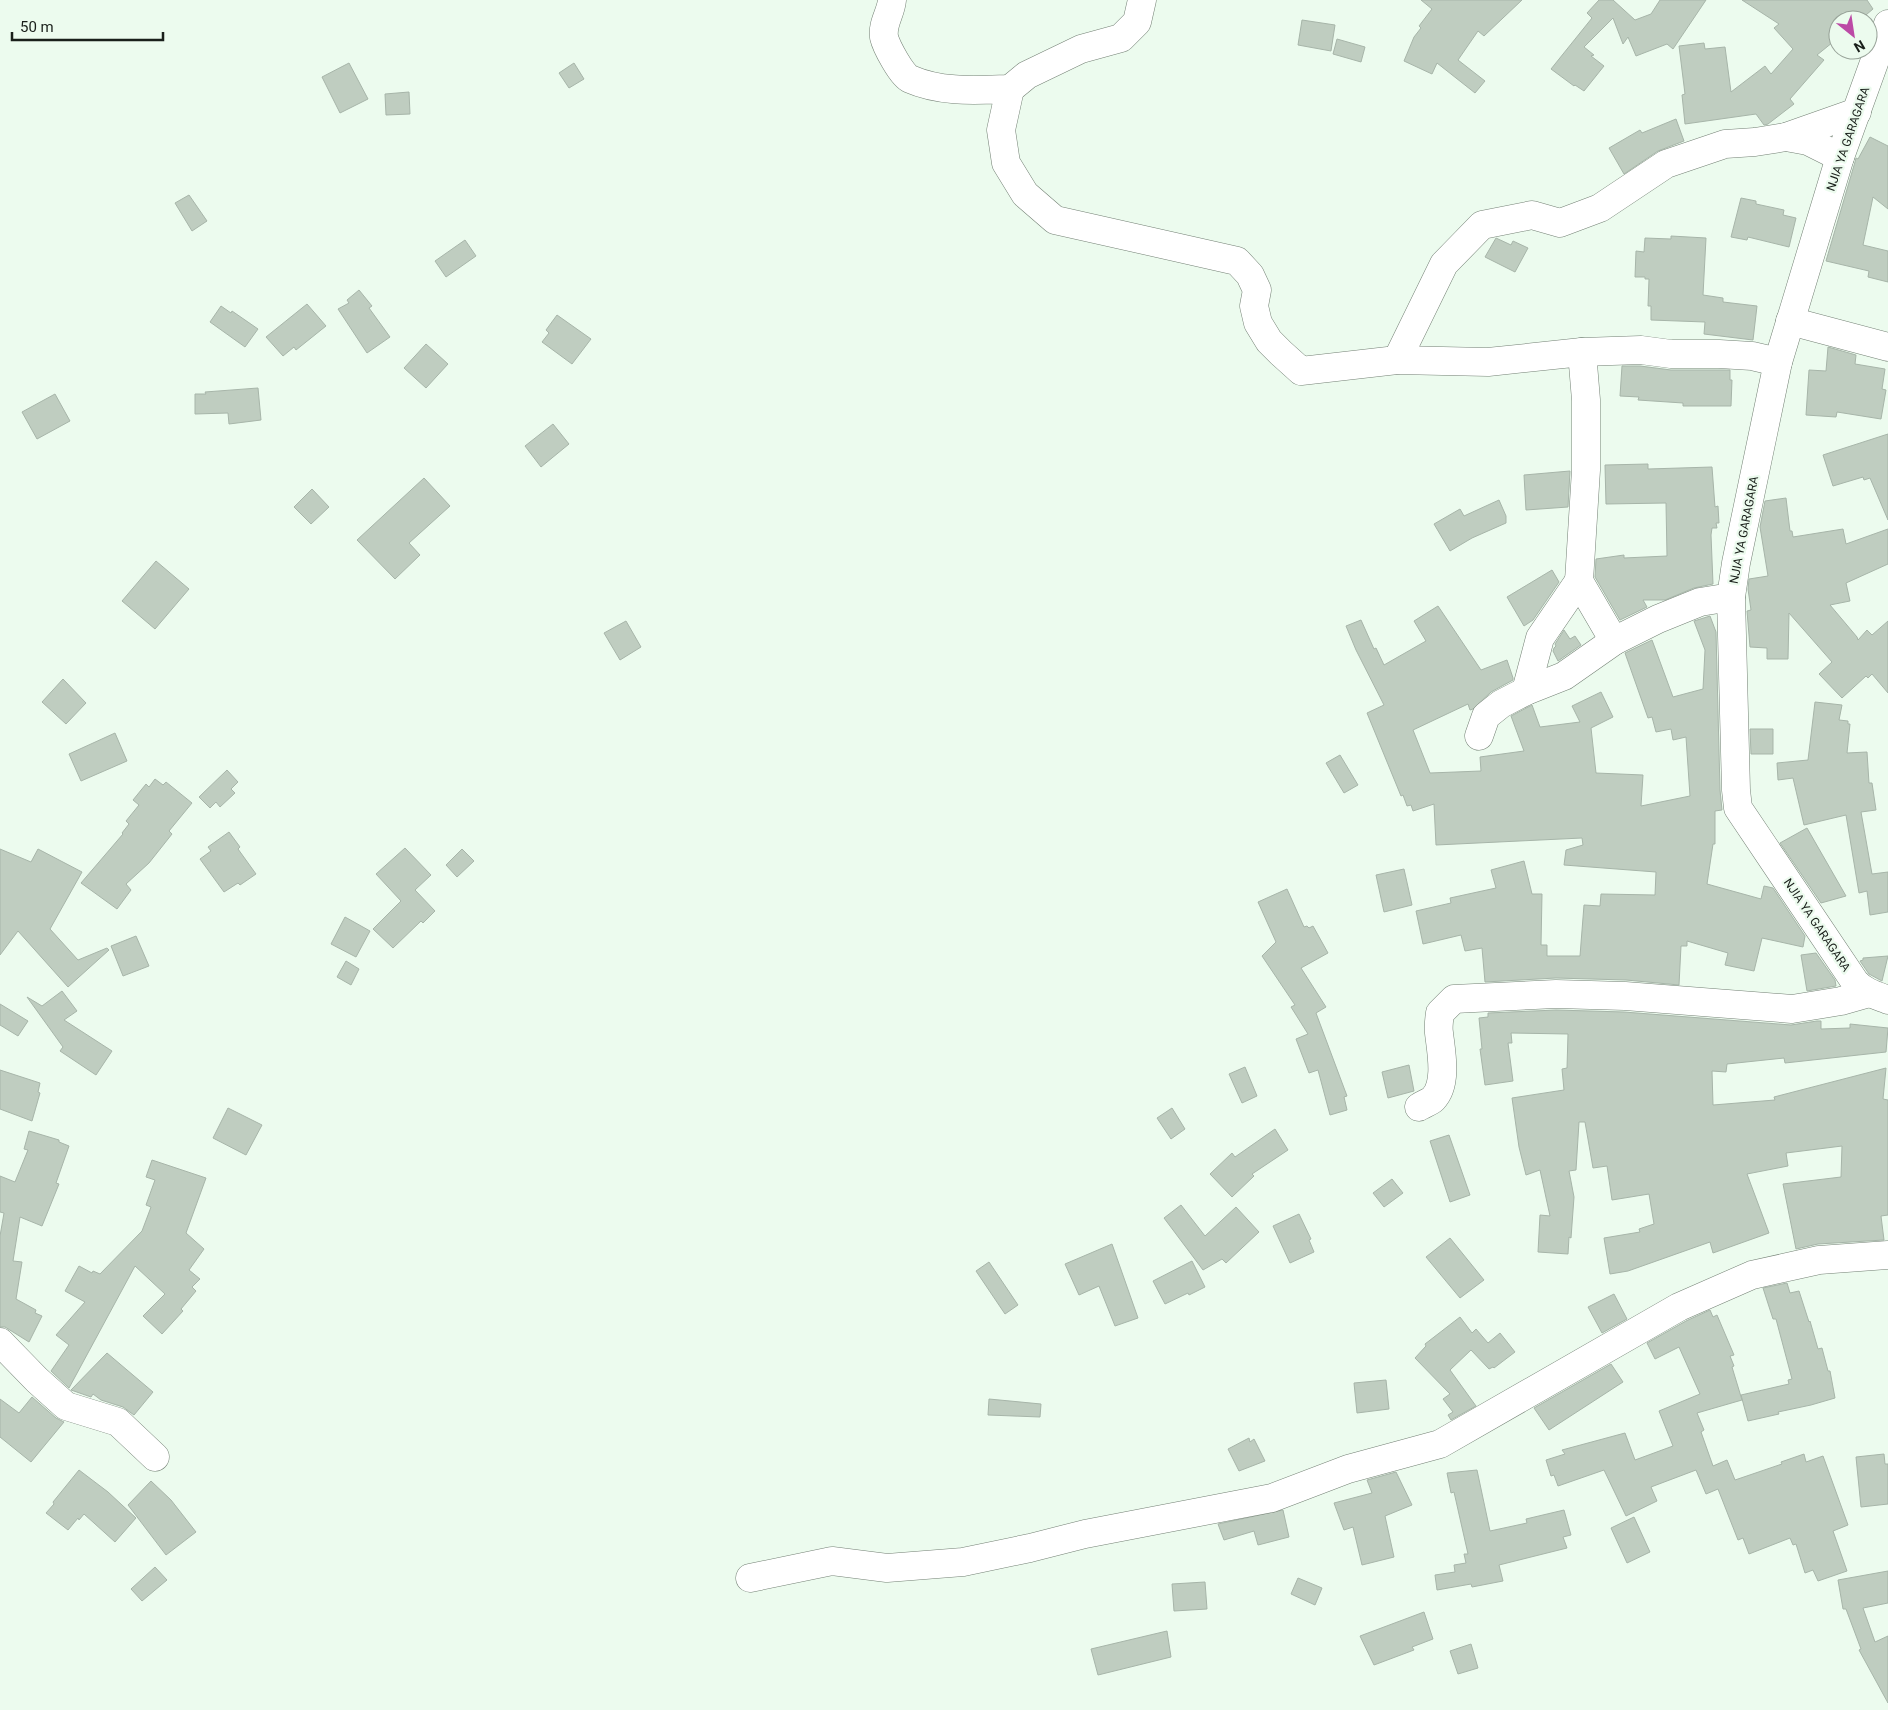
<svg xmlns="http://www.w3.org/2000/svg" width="1888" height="1710" viewBox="0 0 1888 1710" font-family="Roboto,sans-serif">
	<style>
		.building { fill: #bfcdc0; stroke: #a7b5a9 }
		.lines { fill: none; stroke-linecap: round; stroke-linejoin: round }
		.minor-casing { stroke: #748175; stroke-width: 29 }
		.minor { stroke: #fff; stroke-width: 28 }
		.labels { text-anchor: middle; stroke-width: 4.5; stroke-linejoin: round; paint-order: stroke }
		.street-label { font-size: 12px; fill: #191f1a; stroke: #ecfbee }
	</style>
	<rect width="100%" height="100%" fill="#ecfbee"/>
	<g class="building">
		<polygon points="1421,0 1522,0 1484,36 1478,31 1458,60 1485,81 1475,93 1437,63 1432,74 1404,61 1414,37 1421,28 1419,26 1432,9"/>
		<polygon points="1599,0 1613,0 1635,20 1651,14 1660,0 1706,0 1673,49 1667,44 1636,56 1628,37 1623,44 1613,18 1584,47 1594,55 1591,56 1604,66 1584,91 1575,85 1574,86 1551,69 1592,18 1587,13"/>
		<polygon points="1742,0 1867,0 1873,9 1860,20 1838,20 1838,38 1817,55 1824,60 1790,99 1794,104 1768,124 1764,125 1756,114 1685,124 1682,95 1685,94 1679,46 1704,43 1705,49 1725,47 1731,92 1765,66 1771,74 1793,49 1774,28 1779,24"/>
		<polygon points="1302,20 1335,25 1331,51 1298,45"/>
		<polygon points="1337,39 1365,47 1361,62 1333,54"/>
		<polygon points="349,63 368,99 340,113 322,77"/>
		<polygon points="574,63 584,79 569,88 559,73"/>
		<polygon points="409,92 410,114 386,115 385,94"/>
		<polygon points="1676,119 1684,141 1658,151 1624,174 1609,148 1640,130 1642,133"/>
		<polygon points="1870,137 1888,146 1888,209 1873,197 1863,245 1888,251 1888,282 1868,277 1869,271 1826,261 1855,162 1856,158 1858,159"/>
		<polygon points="189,195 207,221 192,231 175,203"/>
		<polygon points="1741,198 1756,201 1756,204 1784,210 1783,215 1796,218 1789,247 1748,237 1747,240 1731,237"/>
		<polygon points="1671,236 1706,238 1703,295 1723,298 1723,302 1757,306 1753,340 1704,334 1705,322 1651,320 1651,306 1648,306 1649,279 1645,279 1645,277 1635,277 1636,251 1644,252 1645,238 1671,239"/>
		<polygon points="1496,238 1511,245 1513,241 1528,248 1515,272 1485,257"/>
		<polygon points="465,240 476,256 446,277 435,261"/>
		<polygon points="359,290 372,306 369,308 390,337 367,353 338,309 349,303 347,300"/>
		<polygon points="307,304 326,326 296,350 294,347 283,356 266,337"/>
		<polygon points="221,306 231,313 232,311 258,329 245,347 210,322"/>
		<polygon points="557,315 591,339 572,364 542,342 549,333 546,330"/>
		<polygon points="426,344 448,364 426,388 404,368"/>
		<polygon points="1828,347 1856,355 1855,364 1885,369 1882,389 1886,390 1881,419 1837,412 1836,417 1806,415 1809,370 1826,371"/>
		<polygon points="1622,366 1640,366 1671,370 1730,370 1730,380 1732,380 1731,406 1683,406 1683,403 1638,400 1639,397 1620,396"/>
		<polygon points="258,388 261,420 229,424 228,413 195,414 195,394 206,394 205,392"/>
		<polygon points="55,394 70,421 37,439 22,412"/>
		<polygon points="553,424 569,444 541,467 525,446"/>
		<polygon points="1888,434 1888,520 1870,478 1864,480 1863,477 1833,486 1823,455"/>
		<polygon points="1648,464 1648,469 1712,467 1715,507 1718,506 1719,523 1716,523 1717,528 1712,528 1711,535 1713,584 1694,588 1665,600 1643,600 1647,607 1620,620 1595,577 1596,559 1624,555 1624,558 1667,556 1666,503 1606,504 1605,465"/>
		<polygon points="1570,471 1568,507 1526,510 1524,475"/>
		<polygon points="424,478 450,506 409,543 420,555 395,579 357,540"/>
		<polygon points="312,489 329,507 311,524 294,507"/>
		<polygon points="1786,498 1790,531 1792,531 1793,537 1843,529 1846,544 1888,529 1888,564 1846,583 1850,601 1830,605 1857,637 1858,640 1867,630 1872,635 1888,621 1888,693 1872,674 1868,678 1866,676 1842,698 1819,674 1832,662 1789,613 1788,659 1767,659 1767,648 1750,647 1747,611 1751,610 1748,589 1749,579 1768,576 1760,527 1765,501"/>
		<polygon points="1499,500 1506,516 1506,523 1472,538 1450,551 1434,524 1460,509 1464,516"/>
		<polygon points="156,561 189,589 155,629 122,601"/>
		<polygon points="1552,570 1559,582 1533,620 1524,626 1507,597"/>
		<polygon points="1438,606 1481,670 1507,660 1513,678 1513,680 1491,692 1473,709 1470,710 1468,704 1413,730 1430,773 1481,771 1480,757 1524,751 1511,716 1532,705 1540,727 1580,722 1572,706 1601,692 1613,717 1591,728 1596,773 1643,775 1641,806 1690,796 1686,737 1673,740 1671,729 1656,732 1652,717 1648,718 1625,653 1652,640 1673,697 1703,689 1705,650 1694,621 1710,616 1716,632 1720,790 1722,810 1715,811 1715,844 1713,844 1707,884 1761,899 1764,886 1773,888 1805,936 1803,947 1762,938 1754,971 1725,965 1728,953 1687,941 1687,946 1681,946 1679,985 1626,980 1556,978 1485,982 1482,948 1465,951 1461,935 1423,944 1416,911 1451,903 1450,898 1496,888 1491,870 1524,861 1532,894 1542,894 1541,945 1547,945 1547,956 1580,956 1584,905 1600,906 1601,894 1655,895 1656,872 1564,865 1566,850 1583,845 1582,838 1436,845 1434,804 1413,811 1411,805 1407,806 1403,795 1401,796 1367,713 1384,705 1356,650 1346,626 1361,620 1374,649 1376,648 1384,665 1426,641 1414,621"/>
		<polygon points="626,621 641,647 620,660 604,633"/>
		<polygon points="1564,630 1570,639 1575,636 1581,645 1558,661 1553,651 1554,648 1556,646 1555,644"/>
		<polygon points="63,679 86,703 66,724 42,702"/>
		<polygon points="1815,702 1842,705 1839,720 1848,721 1848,724 1850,724 1847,753 1867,752 1869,783 1872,783 1876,810 1861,812 1872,874 1888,872 1888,912 1870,915 1867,891 1859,893 1846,815 1804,825 1793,778 1778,780 1777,763 1808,760"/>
		<polygon points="1750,729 1773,729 1773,754 1751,754"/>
		<polygon points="115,733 127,761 81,781 69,754"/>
		<polygon points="1340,755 1358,785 1344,793 1326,763"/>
		<polygon points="227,770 238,782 231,789 235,793 220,807 216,802 210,808 199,797"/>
		<polygon points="155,779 163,785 166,782 192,803 169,831 172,834 149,863 126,884 131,890 117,909 81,883 123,834 122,833 129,824 126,821 139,805 133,800 146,784 149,787"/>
		<polygon points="1807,828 1846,896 1821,903 1780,843"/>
		<polygon points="229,832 240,847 238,849 256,874 240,885 238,883 224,892 200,859 211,851 208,847"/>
		<polygon points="405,848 431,875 415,890 435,911 423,923 421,921 393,948 373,929 401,901 376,874"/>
		<polygon points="0,849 31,862 38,849 82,872 50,929 78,960 107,948 109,950 68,987 18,931 0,955"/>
		<polygon points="462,849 474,861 457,877 446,865"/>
		<polygon points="1404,869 1412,905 1384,912 1376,875"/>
		<polygon points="1287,889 1304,927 1307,926 1309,928 1313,926 1328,953 1301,968 1326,1007 1316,1013 1347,1096 1344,1097 1347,1110 1330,1115 1318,1070 1309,1073 1296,1039 1308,1034 1291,1007 1295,1005 1262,956 1276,942 1258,902"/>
		<polygon points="345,917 370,931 356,957 331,944"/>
		<polygon points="136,936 149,966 123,976 111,946"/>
		<polygon points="1816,953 1835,980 1836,986 1807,991 1801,955"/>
		<polygon points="1888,956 1882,981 1869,974 1860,961 1863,960 1863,958"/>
		<polygon points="346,961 359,969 351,985 337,977"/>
		<polygon points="62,991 77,1011 64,1020 112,1051 96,1075 60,1051 63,1047 27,997 42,1006"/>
		<polygon points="0,1004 28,1021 18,1036 0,1025"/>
		<polygon points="1556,1010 1624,1012 1791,1025 1817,1021 1821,1021 1821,1029 1850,1028 1850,1024 1888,1028 1886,1052 1785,1063 1784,1058 1727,1064 1726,1072 1712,1071 1713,1105 1775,1100 1774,1097 1886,1068 1883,1099 1888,1100 1888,1215 1881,1216 1884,1240 1818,1244 1796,1249 1783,1184 1841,1177 1842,1146 1786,1153 1788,1166 1747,1174 1769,1233 1713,1253 1710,1242 1628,1271 1610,1274 1604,1238 1640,1232 1639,1229 1654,1224 1649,1194 1612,1200 1607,1166 1593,1168 1585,1122 1579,1122 1576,1170 1569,1171 1574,1197 1571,1238 1569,1237 1568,1254 1538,1252 1540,1215 1550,1216 1540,1170 1526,1175 1519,1147 1512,1098 1564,1090 1562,1069 1567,1068 1568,1034 1511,1033 1512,1043 1508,1043 1513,1081 1485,1085 1480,1049 1482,1049 1479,1018 1488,1017 1488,1013"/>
		<polygon points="1409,1065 1414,1091 1388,1098 1382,1072"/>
		<polygon points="1245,1067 1257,1096 1242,1103 1229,1074"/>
		<polygon points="0,1070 40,1083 38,1092 40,1093 32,1121 0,1109"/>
		<polygon points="228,1108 262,1125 246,1155 213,1138"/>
		<polygon points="1172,1108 1185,1129 1171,1139 1157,1118"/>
		<polygon points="1275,1129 1288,1150 1252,1174 1254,1176 1232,1197 1210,1174 1232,1153 1235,1157"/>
		<polygon points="29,1131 59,1140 59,1142 69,1146 56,1183 59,1184 42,1226 20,1217 13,1261 22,1262 16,1299 36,1310 35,1313 42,1316 29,1342 5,1327 0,1327 0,1236 4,1213 0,1212 0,1176 15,1182 28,1150 24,1149"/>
		<polygon points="1449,1135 1470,1195 1450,1202 1430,1141"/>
		<polygon points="152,1160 206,1178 186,1233 204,1249 189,1270 200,1279 192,1287 196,1291 181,1309 183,1311 162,1334 143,1316 165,1294 135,1266 69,1388 51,1371 69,1345 56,1335 85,1302 65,1291 79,1266 92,1273 93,1271 100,1274 142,1231 151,1207 146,1205 155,1180 146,1177"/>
		<polygon points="1392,1179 1403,1193 1384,1207 1373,1193"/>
		<polygon points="1181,1205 1205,1236 1236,1207 1259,1232 1226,1263 1222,1259 1203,1270 1164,1218"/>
		<polygon points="1299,1214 1311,1239 1309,1240 1314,1252 1290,1263 1273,1226"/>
		<polygon points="1450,1238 1484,1280 1460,1298 1426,1257"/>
		<polygon points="1112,1244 1138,1318 1115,1326 1099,1286 1079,1295 1065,1264"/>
		<polygon points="1192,1261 1205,1287 1189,1295 1188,1293 1165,1304 1153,1281"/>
		<polygon points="989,1262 1018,1305 1005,1314 976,1271"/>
		<polygon points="1787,1283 1790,1293 1799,1291 1809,1322 1810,1321 1818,1349 1822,1348 1828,1371 1830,1371 1835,1398 1811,1405 1778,1412 1779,1414 1748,1421 1741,1395 1789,1384 1788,1380 1792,1379 1776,1319 1773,1319 1763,1288"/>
		<polygon points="1614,1294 1627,1319 1602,1333 1588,1307"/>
		<polygon points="1710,1310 1713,1317 1717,1315 1734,1355 1730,1356 1734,1366 1732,1367 1742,1400 1697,1413 1704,1430 1701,1432 1713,1466 1727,1460 1735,1480 1782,1464 1781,1462 1804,1454 1806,1462 1823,1456 1848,1525 1833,1531 1847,1571 1818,1581 1813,1570 1805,1573 1796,1544 1793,1545 1790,1538 1749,1554 1743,1538 1738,1540 1718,1489 1706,1494 1696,1470 1651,1487 1657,1501 1626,1516 1604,1470 1558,1486 1554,1475 1551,1476 1546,1460 1565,1454 1562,1450 1625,1433 1635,1460 1673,1446 1659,1411 1700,1394 1679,1347 1655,1359 1647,1343 1686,1321"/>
		<polygon points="1460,1317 1472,1333 1476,1329 1488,1343 1500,1333 1515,1352 1494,1368 1493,1367 1489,1369 1471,1350 1450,1370 1476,1406 1451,1420 1448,1415 1453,1412 1443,1399 1450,1394 1415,1358 1426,1346 1425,1344"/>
		<polygon points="107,1353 153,1392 134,1415 123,1407 101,1400 93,1394 91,1397 71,1390"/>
		<polygon points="1611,1364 1623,1382 1549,1430 1534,1408"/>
		<polygon points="1386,1380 1389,1409 1357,1413 1354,1383"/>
		<polygon points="32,1397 56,1418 64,1422 31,1462 0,1437 0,1399 19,1413"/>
		<polygon points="989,1399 1041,1404 1040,1417 988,1415"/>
		<polygon points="1249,1438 1250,1442 1254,1439 1265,1461 1239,1471 1228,1449"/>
		<polygon points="1884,1454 1885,1464 1888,1464 1888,1504 1861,1507 1856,1457"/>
		<polygon points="79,1470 108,1492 136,1518 115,1542 84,1514 79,1520 78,1518 68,1530 46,1513 54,1504 53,1502"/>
		<polygon points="1477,1470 1490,1531 1527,1523 1526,1519 1564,1510 1571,1535 1563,1537 1567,1548 1499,1565 1503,1581 1472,1587 1471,1584 1437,1590 1435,1575 1455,1572 1454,1565 1466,1563 1464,1554 1468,1554 1454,1492 1451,1493 1447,1473"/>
		<polygon points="1396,1472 1412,1505 1385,1516 1394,1557 1362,1565 1353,1527 1344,1530 1334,1503 1372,1493 1367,1480"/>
		<polygon points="151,1481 171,1500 196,1532 166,1555 128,1505"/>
		<polygon points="1283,1510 1289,1537 1258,1545 1254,1531 1224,1540 1218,1524"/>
		<polygon points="1634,1517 1650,1552 1627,1563 1611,1528"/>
		<polygon points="155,1567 167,1580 142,1601 131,1589"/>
		<polygon points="1888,1571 1888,1603 1863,1608 1875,1642 1888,1636 1888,1703 1859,1650 1861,1649 1846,1609 1843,1609 1838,1580"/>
		<polygon points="1298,1578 1322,1588 1315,1605 1291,1594"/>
		<polygon points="1205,1582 1207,1609 1174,1611 1172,1584"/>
		<polygon points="1424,1612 1433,1639 1412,1647 1414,1650 1374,1665 1360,1636"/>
		<polygon points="1167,1631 1171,1657 1098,1675 1091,1649"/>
		<polygon points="1471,1644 1478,1668 1458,1674 1450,1651"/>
	</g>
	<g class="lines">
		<defs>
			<g id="minor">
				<path d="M892 0C891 13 882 23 884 37 886 46 902 76 910 79 942 93 977 90 1010 89L1001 130 1006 163 1025 194 1055 220 1237 261 1250 275 1257 290 1254 306 1258 323 1269 341 1281 353 1301 371 1397 360 1488 362 1582 352 1586 400V470L1579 581 1614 641"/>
				<path d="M1888 24 1840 157 1778 362 1736 563 1731 597 1736 790 1738 808 1855 982C1864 992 1875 995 1888 1000"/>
				<polyline points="1010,89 1027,75 1081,49 1121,38 1137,22 1142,0"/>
				<polyline points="1786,137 1857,112"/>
				<polyline points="1790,321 1888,347"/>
				<polyline points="1582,352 1641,350 1671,354 1719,354 1752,356 1778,362"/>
				<polyline points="1397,360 1444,264 1482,225 1532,215 1560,223 1600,208 1666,164 1725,144 1755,142 1786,137 1808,141 1840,157"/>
				<polyline points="1526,691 1540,638 1579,581"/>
				<polyline points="1479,736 1486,716 1501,704 1526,691 1564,676 1614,641 1658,619 1700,602 1731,597"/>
				<path d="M1419 1107C1423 1104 1430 1102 1433 1099 1448 1084 1441 1051 1439 1033 1438 1027 1439 1020 1440 1013L1454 999 1556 994 1625 996 1792 1009 1841 1001 1869 993"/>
				<polyline points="0,1342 37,1380 66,1406 118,1422 155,1457"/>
				<polyline points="750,1578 832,1561 887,1568 963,1562 1030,1548 1085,1534 1272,1498 1348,1469 1440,1444 1679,1307 1752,1275 1819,1260 1888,1255"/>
			</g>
		</defs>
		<use href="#minor" class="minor-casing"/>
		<use href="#minor" class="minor"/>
	</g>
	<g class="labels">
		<g class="street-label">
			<text transform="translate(1848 139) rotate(-71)" y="4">NJIA YA GARAGARA</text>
			<text transform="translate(1744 530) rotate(-79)" y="4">NJIA YA GARAGARA</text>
			<text transform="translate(1817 925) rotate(56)" y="4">NJIA YA GARAGARA</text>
		</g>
	</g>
	<g transform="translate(1853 35) rotate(150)"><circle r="24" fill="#ecfbee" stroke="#98a399"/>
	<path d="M0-4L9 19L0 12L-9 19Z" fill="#bc4aa6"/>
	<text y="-8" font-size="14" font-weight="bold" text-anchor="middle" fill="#191f1a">N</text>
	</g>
	<path d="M12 32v8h151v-8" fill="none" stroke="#191f1a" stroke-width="2.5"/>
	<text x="20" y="32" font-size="15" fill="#191f1a" stroke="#ecfbee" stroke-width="4" paint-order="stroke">50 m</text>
</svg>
